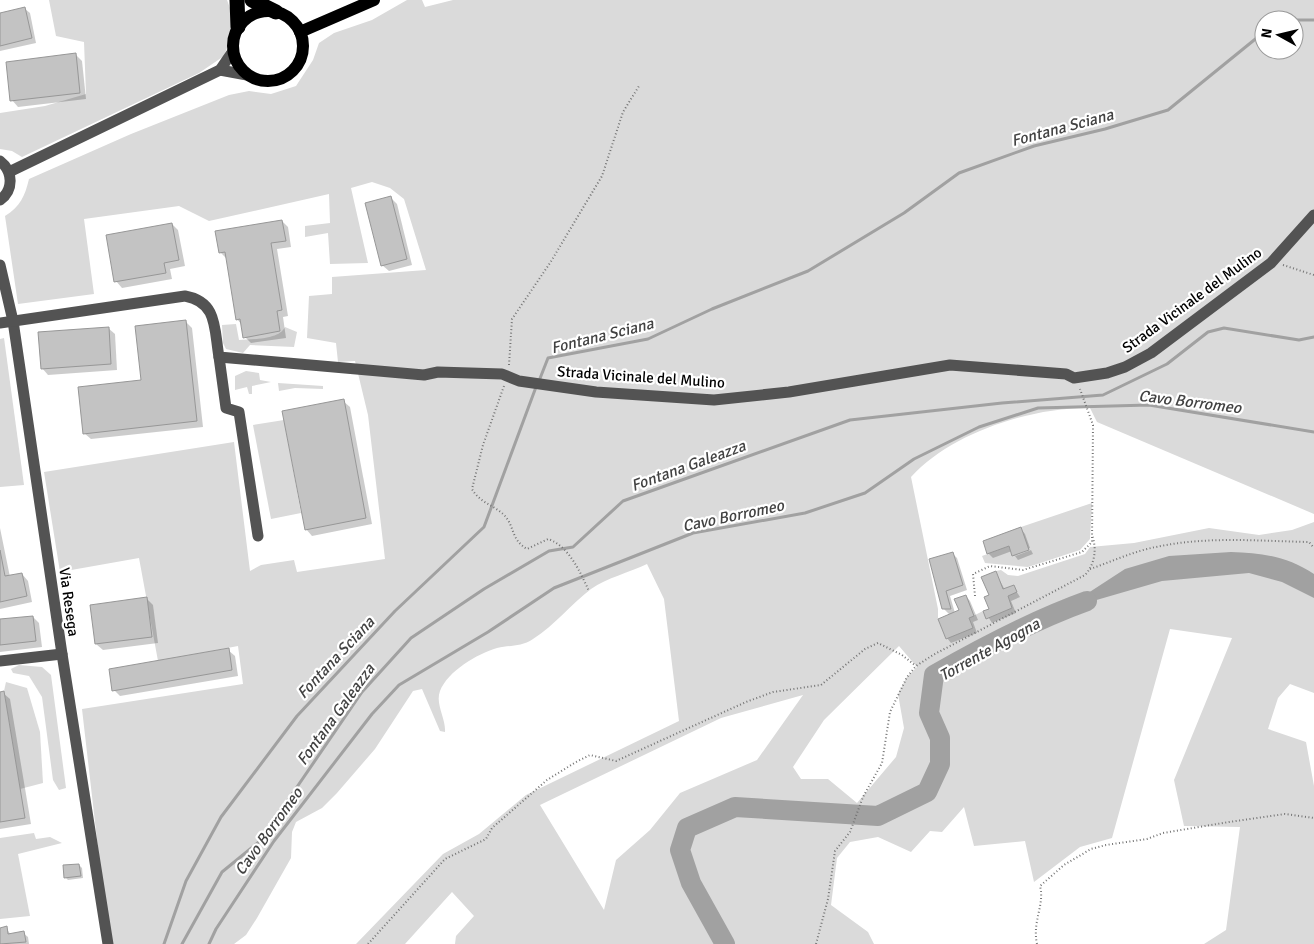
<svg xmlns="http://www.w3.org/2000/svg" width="1314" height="944" viewBox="0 0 1314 944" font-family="Signika,sans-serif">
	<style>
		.green { fill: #dadada; fill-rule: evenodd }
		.water { fill: #a1a1a1 }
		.shadow { fill: #0003 }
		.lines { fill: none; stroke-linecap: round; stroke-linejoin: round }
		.stream { stroke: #a1a1a1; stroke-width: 3 }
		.river { stroke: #a1a1a1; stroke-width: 20 }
		.building { fill: #c3c3c3; stroke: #979797 }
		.path { stroke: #757575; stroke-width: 2; stroke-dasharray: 1 2.5; stroke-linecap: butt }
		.minor { stroke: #535353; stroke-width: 11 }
		.major { stroke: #000; stroke-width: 12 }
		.highway { stroke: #000; stroke-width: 15 }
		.labels { text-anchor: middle; stroke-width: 4.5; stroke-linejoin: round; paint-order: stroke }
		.street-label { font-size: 15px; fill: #000; stroke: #fff }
		.water-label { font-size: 16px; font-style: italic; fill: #424242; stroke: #fff }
	</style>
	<rect width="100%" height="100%" fill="#fff"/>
	<g class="green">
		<polygon points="49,0 227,0 234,19 231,37 224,56 199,73 22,157 12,151 0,149 0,113 45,106 86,94 84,42 56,36"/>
		<path d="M407 0H422L425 7 453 0H1314V514L1097 422 1090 408C1031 407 951 433 911 477L938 609V619L946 639 973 628 969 618 983 611 986 619 1012 608 1008 596 1016 592 1014 585 1003 589 996 571 1001 570 1008 575 1018 576 1085 554 1090 547 1134 543 1209 528 1259 535 1292 530 1314 522V693L1290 684 1278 698 1268 729 1306 742 1314 786V944H1204L1226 930 1240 827 1184 826 1174 780 1232 638 1170 629 1112 838 1080 847 1034 882 1025 841 974 846 964 807 942 832 930 831 911 852 878 837 850 842 837 858 831 905 868 932 874 944H455L456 936 474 916 452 892 405 944H356L443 854 479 834 526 795 679 721 664 599 647 564C630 572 607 578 591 589 571 604 555 625 533 639 521 647 510 645 497 648 477 654 448 671 440 691 435 704 446 718 445 732L440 731 422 689 413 691 375 749 337 793 322 808 296 822 292 832 291 858 257 918 246 935 234 944H109L82 709 243 684 238 646 158 661 139 558 60 572 44 472 234 442 250 571 261 565 294 560 297 572 385 559 368 415 355 361 338 362 336 343 307 338 309 296 332 294V277L426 270 404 199 390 188 372 182 351 188 368 263 330 264 328 233 305 237V226L330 223 329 194 209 221 179 206 84 219 94 294 18 304 5 216C20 207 25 196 29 179L131 134 229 95 249 91 271 94 296 86 313 60 319 43 334 33 372 20ZM1264 20H1294V50H1264ZM899 646 917 667 907 677 898 694 904 728 896 757 857 803 828 779H801L793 767 824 720ZM803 695 757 760 680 793 650 830 616 860 604 910 540 805 721 718Z"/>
		<path d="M236 324 239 340C252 339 279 340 285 327L297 332 294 347 250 345 243 353 226 349 223 343 222 325Z"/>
		<polygon points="4,338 24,485 0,487 0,339"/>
		<polygon points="246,371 259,373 260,380 271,382 252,386 252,394 249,394 247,387 235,390 235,376"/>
		<polygon points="278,383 323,386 323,389 295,388 279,391"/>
		<polygon points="284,420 301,513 271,519 253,425"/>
		<polygon points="1092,503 1090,539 1080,550 1028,567 985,563 982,556 1009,546 1012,556 1029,550 1021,527"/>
		<polygon points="19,665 42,667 51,675 66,788 59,790 53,780 42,697 29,676 13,673 11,669"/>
		<polygon points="6,682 27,688 40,732 43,783 20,789 4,691"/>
		<polygon points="34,833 36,839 50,837 62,843 18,854 30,916 0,919 0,838"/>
	</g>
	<path class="water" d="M1231 552C1262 553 1287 556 1314 574V598L1282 582 1249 573 1162 581 1062 610 1125 569 1169 556Z"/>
	<g class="shadow">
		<polygon points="25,9 30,13 36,43 0,51 0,14"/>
		<polygon points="76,55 82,61 86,99 18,107 12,100"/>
		<polygon points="390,197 397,204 412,265 389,271 382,265"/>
		<polygon points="282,221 288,227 291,247 277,249 288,316 283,317 286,338 251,343 245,337 242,325 237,319 227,259 220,252"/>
		<polygon points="172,224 178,230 185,266 170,269 172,279 122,288 116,281"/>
		<polygon points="186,322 192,328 203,427 91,439 84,433 142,382"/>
		<polygon points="108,328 115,334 117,370 48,375 42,368"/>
		<polygon points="343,401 350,407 372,524 312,536 306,529"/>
		<polygon points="0,528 10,577 22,574 28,581 32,602 0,609"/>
		<polygon points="1021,529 1025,534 1030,548 1014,556 1012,551 993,558 988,553"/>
		<polygon points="1031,550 1033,554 1018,560 1015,556"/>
		<polygon points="952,553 957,558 967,590 950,596 955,613 960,611 966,596 970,601 978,620 973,622 977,633 951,643 947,638 950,615 944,609 930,560"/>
		<polygon points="995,572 1005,590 1013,586 1020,597 1011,601 1016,613 992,623 985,612 991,609"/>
		<polygon points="146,598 153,605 158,643 103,650 96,644"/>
		<polygon points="33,617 39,623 42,647 0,652 0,621"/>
		<polygon points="228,650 235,656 238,676 120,696 114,690"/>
		<polygon points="0,693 3,693 10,699 31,824 0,829"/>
		<polygon points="79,865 82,868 83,878 68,880 65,877"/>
		<polygon points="6,928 11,935 23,933 28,937 29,944 0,944 0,929"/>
	</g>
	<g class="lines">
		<g class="stream">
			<polyline points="1294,20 1314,20"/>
			<polyline points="539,381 548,358 648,339 712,309 808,271 904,213 959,173 1034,146 1105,129 1168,110 1264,32"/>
			<polyline points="164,944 186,881 221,817 297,716 395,611 484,527 536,387"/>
			<polyline points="182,944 222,872 260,841 362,692 411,638 484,589 549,551 573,547 623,501 850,420 1002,403 1103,395 1167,364 1208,332 1224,328 1299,340 1314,337"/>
			<polyline points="209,944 216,929 274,841 372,714 399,685 488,632 554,588 693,533 805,513 865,493 914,459 979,427 1038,408 1149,405 1314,432"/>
		</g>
		<path class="river" d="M725 944 691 883 680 850 687 828 735 807 878 816 927 792 940 764V738L929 713 934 675C983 647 1034 620 1087 601"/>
	</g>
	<g class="building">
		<polygon points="25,7 32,38 0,46 0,13"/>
		<polygon points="76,53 80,93 10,101 6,62"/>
		<polygon points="391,196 407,259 381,266 365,203"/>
		<polygon points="282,220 286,241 271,243 282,310 277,311 280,331 243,338 240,319 236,320 225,252 219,253 215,231"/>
		<polygon points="172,223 179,260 164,263 166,273 114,282 106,235"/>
		<polygon points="186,320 197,421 83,434 78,387 141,380 135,326"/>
		<polygon points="109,327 111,364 41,369 38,332"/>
		<polygon points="344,399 366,518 305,530 282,411"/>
		<polygon points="1021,527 1029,550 1012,556 1009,546 987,554 983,541"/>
		<polygon points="0,550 5,576 22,573 27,596 0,602"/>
		<polygon points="953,552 963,585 946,591 951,609 942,609 929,559"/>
		<polygon points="996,571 1003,589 1014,585 1017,592 1008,596 1012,608 986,619 983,611 989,609 984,597 989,595 981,577"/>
		<polygon points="966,595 974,616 969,618 973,628 946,639 938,619 959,610 954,599"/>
		<polygon points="147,597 152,637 95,644 90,605"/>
		<polygon points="33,616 36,641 0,645 0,619"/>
		<polygon points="229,648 232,670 112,691 109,669"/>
		<polygon points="4,691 25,818 0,822 0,692"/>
		<polygon points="79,864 81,876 64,878 63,865"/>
		<polygon points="7,926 8,934 24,931 26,942 0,944 0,928"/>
	</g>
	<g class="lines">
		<g class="path">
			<polyline points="1283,265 1314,275"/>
			<polyline points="509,365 512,319 550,263 602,176 623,112 639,86"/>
			<path d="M504 386 483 445 472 489C479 502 493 505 503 514 515 525 510 539 527 549L548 539C569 546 580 572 589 591"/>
			<path d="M1090 569C1111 562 1134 551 1156 547 1207 536 1257 541 1309 542L1314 548"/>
			<polyline points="975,596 973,574 990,566 1023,570 1082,552 1092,542 1093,425 1080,389"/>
			<polyline points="368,944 445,859 486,839 492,828 547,780 576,762 590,755 616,761 746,702 773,692 821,685 865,649 878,643 902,655 916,666"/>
			<path d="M816 944 828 899 835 851 850 832 863 797 882 763 890 712 907 677 916 666 933 655 1085 575C1095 564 1097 549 1092 535"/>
			<path d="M1037 944C1032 921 1045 905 1040 886L1064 865 1091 849 1106 845 1147 839 1163 833 1229 822 1285 814 1314 818"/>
		</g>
		<g class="minor">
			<polyline points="220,70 247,75"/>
			<path d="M0 161C13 171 14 190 0 200"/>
			<polyline points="9,172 220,70 233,51"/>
			<polyline points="0,265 13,321 62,654 108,944"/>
			<path d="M0 323 185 296C218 302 214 329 219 357L424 375 438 372 502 374 519 381 596 392 714 400 789 392 950 365 1066 374 1074 378 1107 373 1125 367 1151 353 1271 263 1314 215"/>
			<polyline points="219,357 226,408 239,412 258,536"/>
			<polyline points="0,661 62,654"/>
		</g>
		<g class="major">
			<circle cx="268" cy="46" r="35"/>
			<polyline points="300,32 374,0"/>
		</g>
		<g class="highway">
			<polyline points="237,0 238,27"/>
			<polyline points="252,0 276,12"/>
		</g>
	</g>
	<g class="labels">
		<g class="street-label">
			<text transform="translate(1192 300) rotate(-36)" y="5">Strada Vicinale del Mulino</text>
			<text transform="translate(641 377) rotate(4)" y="5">Strada Vicinale del Mulino</text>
			<text transform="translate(69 602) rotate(82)" y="5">Via Resega</text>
		</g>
		<g class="water-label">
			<text transform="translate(1062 127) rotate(-15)" y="6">Fontana Sciana</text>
			<text transform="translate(602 335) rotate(-14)" y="6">Fontana Sciana</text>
			<text transform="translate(1190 401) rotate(7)" y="6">Cavo Borromeo</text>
			<text transform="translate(688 465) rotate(-20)" y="6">Fontana Galeazza</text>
			<text transform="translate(733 515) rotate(-12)" y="6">Cavo Borromeo</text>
			<text transform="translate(989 649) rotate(-29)" y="6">Torrente Agogna</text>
			<text transform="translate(335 657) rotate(-47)" y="6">Fontana Sciana</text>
			<text transform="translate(335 714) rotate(-54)" y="6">Fontana Galeazza</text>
			<text transform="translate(268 831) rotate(-54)" y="6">Cavo Borromeo</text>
		</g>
	</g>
	<g transform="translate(1279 35) rotate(278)"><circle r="24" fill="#ffffff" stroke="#999999"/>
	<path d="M0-4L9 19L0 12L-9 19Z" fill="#000000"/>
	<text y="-8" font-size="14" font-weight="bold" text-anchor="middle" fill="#000000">N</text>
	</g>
</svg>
